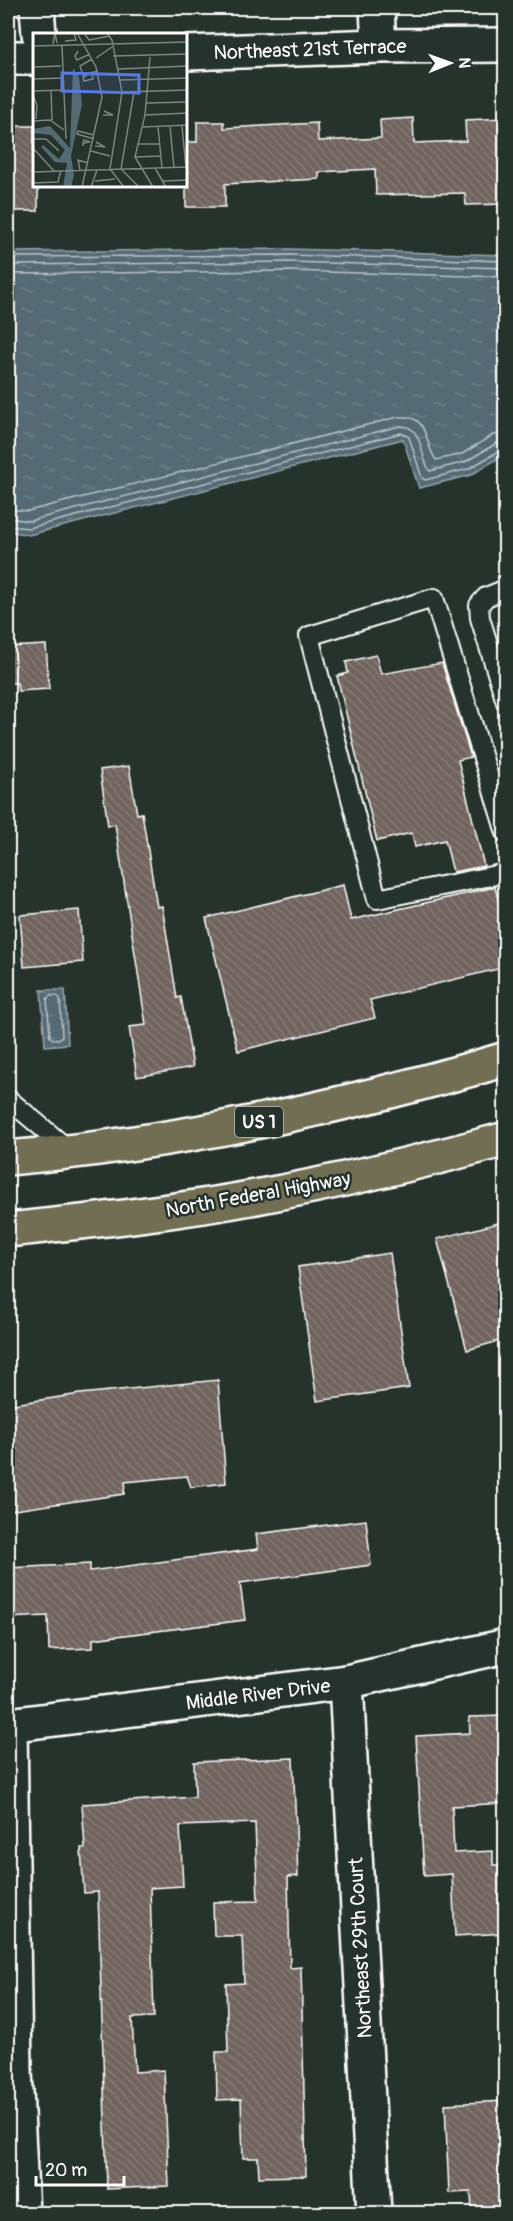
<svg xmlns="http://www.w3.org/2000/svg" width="513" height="2221" viewBox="0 0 513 2221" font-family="Pangolin,sans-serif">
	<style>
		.water { fill: url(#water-ripples); stroke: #99a6ac; stroke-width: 1.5 }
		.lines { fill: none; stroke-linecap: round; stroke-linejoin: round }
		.shore { stroke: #bbc4c7; stroke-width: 1.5 }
		.building { fill: url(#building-back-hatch); stroke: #fff; stroke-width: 1.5 }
		.service-casing { stroke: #fff; stroke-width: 22 }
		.minor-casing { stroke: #fff; stroke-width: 38 }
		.primary-casing { stroke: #fff; stroke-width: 38 }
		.service { stroke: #26332d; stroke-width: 18 }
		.minor { stroke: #26332d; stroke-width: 33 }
		.primary { stroke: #726e52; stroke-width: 33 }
		.labels { text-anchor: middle; stroke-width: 5; stroke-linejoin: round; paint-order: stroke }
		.shield { fill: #26332d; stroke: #bec2c0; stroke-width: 1.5 }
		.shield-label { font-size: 18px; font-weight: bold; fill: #fff }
		.street-label { font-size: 20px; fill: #fff; stroke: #26332d }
		.inset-road { fill: none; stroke: #7d8581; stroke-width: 1.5 }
		.view { fill: #567ae2; fill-opacity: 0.15; stroke: #567ae2; stroke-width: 3 }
		.inset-edge { fill: none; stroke: #fff; stroke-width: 3 }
	</style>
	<defs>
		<pattern id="water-ripples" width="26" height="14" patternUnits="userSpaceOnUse" patternTransform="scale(1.5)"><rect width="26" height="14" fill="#556b74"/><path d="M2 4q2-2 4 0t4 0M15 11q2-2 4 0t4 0" fill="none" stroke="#6e8189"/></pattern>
		<pattern id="building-back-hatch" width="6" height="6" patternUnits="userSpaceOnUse" patternTransform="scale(1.5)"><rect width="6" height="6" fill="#71645e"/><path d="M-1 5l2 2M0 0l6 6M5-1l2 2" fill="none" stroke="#867b76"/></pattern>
	</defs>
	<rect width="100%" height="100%" fill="#26332d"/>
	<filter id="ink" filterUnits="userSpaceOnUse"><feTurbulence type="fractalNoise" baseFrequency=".0167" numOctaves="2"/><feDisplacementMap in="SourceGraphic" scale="12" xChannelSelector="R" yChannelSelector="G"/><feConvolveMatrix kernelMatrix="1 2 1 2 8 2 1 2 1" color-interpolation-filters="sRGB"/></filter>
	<g filter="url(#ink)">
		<g class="water">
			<polygon points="288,249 505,255 505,454 471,475 419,488 403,439 29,535 8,531 8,252"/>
			<polygon points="41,990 65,990 68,1044 45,1046"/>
		</g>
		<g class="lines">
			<g class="shore">
				<polyline points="8,257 288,255 506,261"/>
				<polyline points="8,265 288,262 506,268"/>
				<polyline points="8,274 288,271 506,277"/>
				<path d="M8 509 28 511 398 417C431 414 423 443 436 460L462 454 493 435 506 433"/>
				<path d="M8 518 29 521 400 426C424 425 419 457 430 471L465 462 497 443 506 442"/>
				<polyline points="8,526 29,528 401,433 409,437 422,478 425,480 468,469 501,450 506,449"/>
				<polygon points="50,996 57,996 60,998 62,1036 59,1039 53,1039 50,1037 47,999"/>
			</g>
		</g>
		<g class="building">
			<polygon points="413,118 414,143 466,141 465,120 506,118 506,204 466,205 465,193 376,195 375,169 319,172 319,179 225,184 225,207 186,207 186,142 197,142 197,122 224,122 224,128 317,123 318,141 381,138 380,120"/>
			<polygon points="8,126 34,126 34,186 38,186 38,211 12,211 12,190 8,190"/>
			<polygon points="46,645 49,689 18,691 17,683 8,683 8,647"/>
			<polygon points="376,655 381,674 442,663 471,757 458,760 484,866 453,872 445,840 415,847 412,833 377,841 337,676 348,673 346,662"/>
			<polygon points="129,766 137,814 142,813 157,907 162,906 177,998 181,997 193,1067 137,1077 129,1027 146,1025 115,824 108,826 100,770"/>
			<polygon points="343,885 351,920 495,887 506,930 506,967 370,1000 375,1018 238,1051 206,918"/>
			<polygon points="79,910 83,962 24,967 20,915"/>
			<polygon points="506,1221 506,1339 467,1350 437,1239"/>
			<polygon points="390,1253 409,1388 317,1401 298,1267"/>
			<polygon points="218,1380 226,1483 191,1487 187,1476 125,1482 124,1494 8,1511 8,1405 80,1394"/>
			<polygon points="366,1520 371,1565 240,1583 245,1620 93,1639 93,1648 49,1650 48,1616 8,1618 8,1568 90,1564 90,1571 258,1549 256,1534"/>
			<polygon points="506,1716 506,1803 452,1806 454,1853 493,1851 493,1865 506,1865 506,1933 455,1936 452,1874 424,1876 416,1736 470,1733 469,1717"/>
			<polygon points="293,1758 298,1876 288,1877 290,1968 301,1967 306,2176 259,2177 258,2158 243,2158 241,2099 217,2100 216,2052 228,2052 226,1984 244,1983 242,1936 214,1936 213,1902 258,1901 255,1823 180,1826 183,1886 150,1888 154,2017 132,2018 135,2072 164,2070 169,2186 107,2189 98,1892 84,1893 81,1848 85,1848 82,1804 195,1797 194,1762"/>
			<polygon points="506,2101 506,2214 472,2214 471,2192 449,2193 445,2104"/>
		</g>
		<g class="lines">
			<defs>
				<g id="service">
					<polyline points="506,589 486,597 479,605 480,618 506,702"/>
					<polyline points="506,833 434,598 309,636 377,899 506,873"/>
					<polyline points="8,1099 70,1151"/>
				</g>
				<g id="minor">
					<polyline points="37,8 39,34"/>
					<polyline points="377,8 379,46"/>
					<polyline points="186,53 379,46 506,45"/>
					<polyline points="8,58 34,58"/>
					<polyline points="346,1682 374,2214"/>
					<polyline points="8,1725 346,1682 506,1646"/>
					<polyline points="10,1725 15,2070 22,2214"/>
				</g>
				<g id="primary">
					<path d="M8 1158C177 1143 342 1108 506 1059"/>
					<path d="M8 1230C92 1221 177 1212 261 1196 343 1181 425 1161 506 1139"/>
				</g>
			</defs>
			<use href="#service" class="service-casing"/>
			<use href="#minor" class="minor-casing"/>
			<use href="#primary" class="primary-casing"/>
			<use href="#service" class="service"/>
			<use href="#minor" class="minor"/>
			<use href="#primary" class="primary"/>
		</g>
	</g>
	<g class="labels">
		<rect class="shield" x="235" y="1107" width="48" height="30" rx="4.5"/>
		<g class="shield-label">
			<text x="259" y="1128">US 1</text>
		</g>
		<g class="street-label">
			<text transform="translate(310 49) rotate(-2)" y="7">Northeast 21st Terrace</text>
			<text transform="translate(258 1194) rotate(-10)" y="7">North Federal Highway</text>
			<text transform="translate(258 1694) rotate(-7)" y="7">Middle River Drive</text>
			<text transform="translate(360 1948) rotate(-93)" y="7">Northeast 29th Court</text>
		</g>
	</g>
	<g transform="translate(33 33)">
		<rect width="154" height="154" fill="#26332d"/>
		<path d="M40 35 46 44 49 71 38 123 41 142 38 154H30L34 130 22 129 8 114 10 112 26 126 32 117 18 102 0 100V96L17 93 37 115Z" fill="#556b74"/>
		<path class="inset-road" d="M44 0 63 34 69 64 49 154M51 0 56 7 77 3M74 0 79 7 89 59 77 136 91 154M32 8 43 7 41 0M20 11 22 0 24 10M0 13 155 9M29 13 33 106M45 18 42 23 44 27 57 21M80 23 155 21M117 24 112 82 102 124 120 154M63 25 79 14M59 26 47 33 50 42 65 38M0 34 28 33M85 36 155 33M54 42 50 44 51 48 60 46 59 41M0 46 30 45M87 47 155 45M18 57 19 87M0 58 31 57M89 59 155 57M101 59 88 136 106 154M0 62 4 72 3 86M113 70 155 69M70 82H80L71 78M112 82 155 80M0 88 17 87 31 97M137 93 141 135M149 93 153 135M110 94 155 92M125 94 129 135M0 106H13L26 118M61 106 44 101 45 98 61 102M105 111H127M50 113V110L51 107 57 109 50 110M62 113 72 114 63 109M0 115 21 138M58 118 77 123M102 124 128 123M122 135 133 154M47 137 45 127 55 130M0 139 155 134M62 148 82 146M130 148 155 147M0 150 25 149 28 137M58 154 64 137"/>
		<path class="view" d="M29 40 106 42V60L29 58Z"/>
		<rect width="154" height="154" class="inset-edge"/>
	</g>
	<rect width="513" height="2221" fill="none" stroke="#26332d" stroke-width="30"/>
	<rect x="15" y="15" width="483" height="2191" fill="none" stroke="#fff" stroke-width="2" filter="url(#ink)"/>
	<g transform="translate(450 63) rotate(89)" stroke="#26332d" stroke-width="4.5" paint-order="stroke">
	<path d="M0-4.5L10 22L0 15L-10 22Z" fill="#ffffff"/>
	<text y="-9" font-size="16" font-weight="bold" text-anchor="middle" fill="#ffffff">N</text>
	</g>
	<path d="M36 2176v9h88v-9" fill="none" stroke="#ffffff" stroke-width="3"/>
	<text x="45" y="2176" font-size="18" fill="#ffffff" stroke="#26332d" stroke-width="4.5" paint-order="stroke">20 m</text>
</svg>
